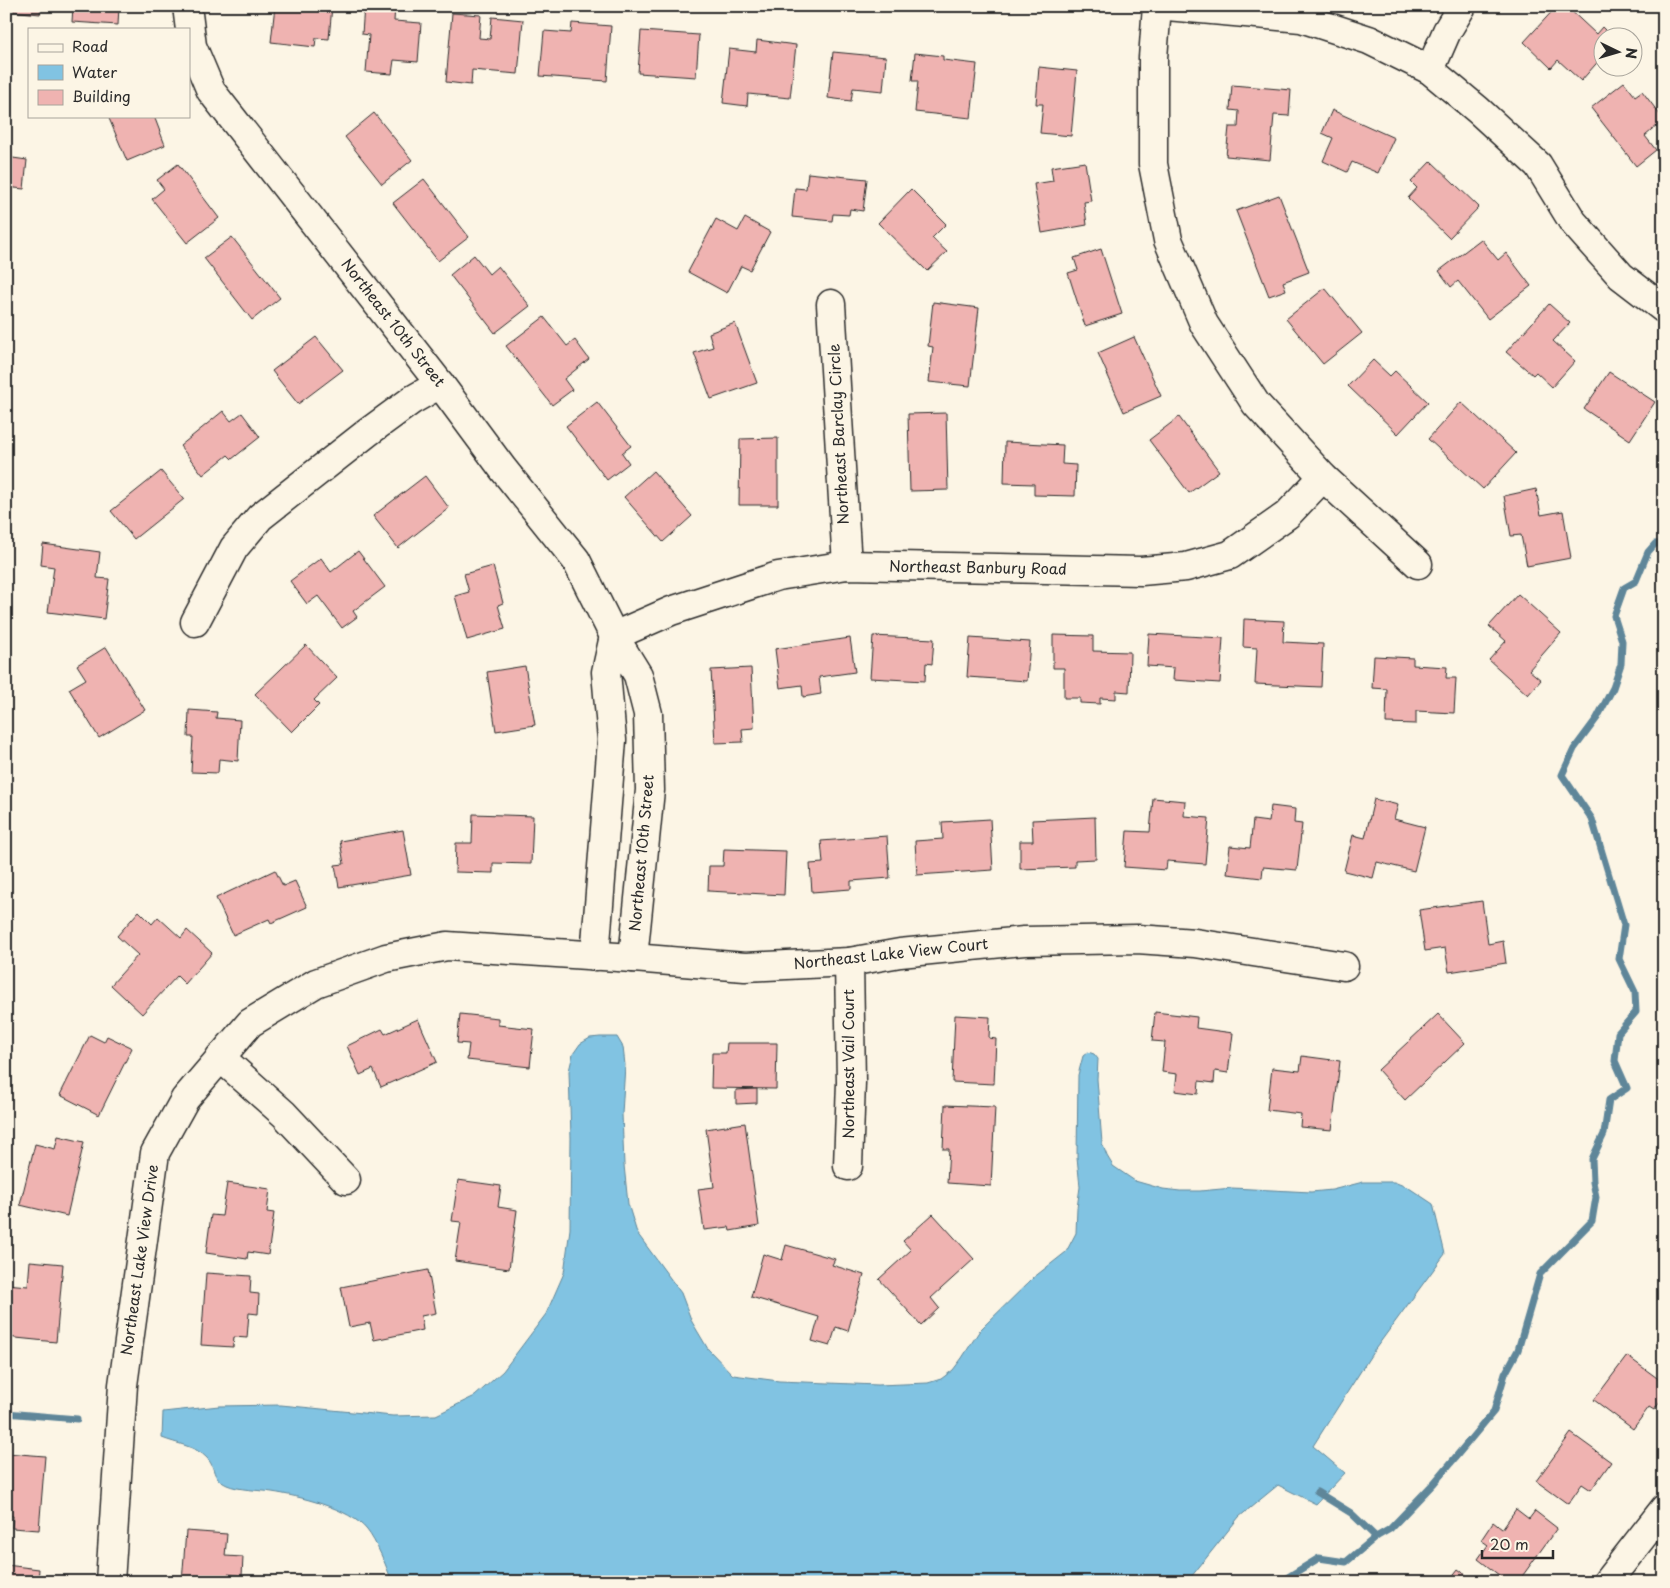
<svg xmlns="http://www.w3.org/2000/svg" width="1670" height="1588" viewBox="0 0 1670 1588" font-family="'Playpen Sans',sans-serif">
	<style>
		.water { fill: #81c3e2; stroke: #5f8699 }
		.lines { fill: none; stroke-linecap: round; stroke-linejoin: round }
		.stream { stroke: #5f8699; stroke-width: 7 }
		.building { fill: #efb3b1; stroke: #2b2b2b }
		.minor-casing { stroke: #2b2b2b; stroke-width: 31 }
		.minor { stroke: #fcf5e5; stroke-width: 28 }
		.labels { text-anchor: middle; stroke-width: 5; stroke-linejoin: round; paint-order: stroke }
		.street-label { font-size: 15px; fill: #2b2b2b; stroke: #fcf5e5 }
	</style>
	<rect width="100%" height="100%" fill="#fcf5e5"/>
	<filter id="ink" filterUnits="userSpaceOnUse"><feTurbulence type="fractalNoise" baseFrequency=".02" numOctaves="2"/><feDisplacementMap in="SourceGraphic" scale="10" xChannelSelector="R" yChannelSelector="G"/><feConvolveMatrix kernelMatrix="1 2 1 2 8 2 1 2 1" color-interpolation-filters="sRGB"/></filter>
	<g filter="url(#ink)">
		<path class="water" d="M600 1037H617L623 1047 625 1065 622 1114 624 1165 628 1204 637 1233 681 1293 692 1322 708 1349 733 1375 779 1381 878 1385 928 1383 941 1379 953 1370 962 1358 980 1330 1033 1278 1066 1252 1076 1233 1077 1208 1080 1187 1077 1157 1078 1075 1083 1056 1088 1052 1094 1054 1098 1059 1097 1079 1102 1143 1107 1156 1113 1166 1135 1181 1163 1189 1180 1191H1200L1232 1188 1311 1192 1332 1190 1363 1182H1394L1409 1188 1433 1204 1445 1254 1373 1352 1313 1446 1345 1473 1316 1504 1278 1485 1239 1517 1187 1582H392C387 1567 376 1541 367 1530 350 1508 298 1496 272 1492 259 1490 238 1490 227 1485 210 1477 217 1469 207 1458 196 1446 177 1444 162 1438L163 1412 219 1406 281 1405 393 1416 436 1415 475 1396 503 1371 546 1314 564 1273 570 1229 571 1138 569 1071 573 1054 580 1044 590 1038Z"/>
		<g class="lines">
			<g class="stream">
				<polyline points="6,1413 77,1419"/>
				<polyline points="1317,1492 1351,1513 1376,1537"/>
				<polyline points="1280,1582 1319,1558 1346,1562 1376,1537 1390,1529 1434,1483 1494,1411 1505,1374 1518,1350 1540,1274 1592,1221 1596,1197 1593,1182 1592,1159 1604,1134 1609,1100 1627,1088 1615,1061 1618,1033 1636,1012 1635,992 1619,959 1624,925 1592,819 1562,775 1574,749 1597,718 1613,688 1621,664 1622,641 1614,616 1624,588 1636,581 1648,552 1655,544 1664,543"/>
			</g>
		</g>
		<g class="building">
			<polygon points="12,6 41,6 40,14 11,11"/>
			<polygon points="73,6 119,6 118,25 72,22"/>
			<polygon points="275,6 332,6 329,39 316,38 315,47 271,42"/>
			<polygon points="364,6 395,6 394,21 421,23 418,62 394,60 392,74 366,72 369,35 362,34"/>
			<polygon points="1557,6 1566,6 1596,34 1602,27 1613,38 1602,38 1602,57 1581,81 1558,60 1551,68 1524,42"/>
			<polygon points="452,13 481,15 479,38 490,39 492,17 523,20 518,74 472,70 471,85 446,82"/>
			<polygon points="572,23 611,26 607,81 540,76 544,31 571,33"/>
			<polygon points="641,31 699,35 696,77 638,73"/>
			<polygon points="757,40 796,45 790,98 748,94 747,106 723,103 729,49 756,52"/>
			<polygon points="833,52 886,57 883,91 853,88 851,101 828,98"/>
			<polygon points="915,53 943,56 943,60 977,64 971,118 915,112 918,81 912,81"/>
			<polygon points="1039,67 1077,71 1071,136 1040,133 1043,104 1036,104"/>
			<polygon points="1624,82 1635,96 1642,91 1664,120 1645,136 1656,150 1636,166 1591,108"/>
			<polygon points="1232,85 1291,90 1289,116 1274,115 1270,160 1226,156 1229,127 1238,127 1239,111 1230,110"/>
			<polygon points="1332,110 1394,138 1378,173 1352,162 1347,172 1323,161 1333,138 1322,133"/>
			<polygon points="374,113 412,160 382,184 345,137"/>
			<polygon points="108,116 154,116 165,145 127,161"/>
			<polygon points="6,157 27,160 24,189 6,187"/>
			<polygon points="1431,161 1479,207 1449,238 1408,198 1417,188 1411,182"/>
			<polygon points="1085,162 1091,201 1084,202 1087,225 1042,233 1034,184 1053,181 1051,167"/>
			<polygon points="178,164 219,218 187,243 152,199 164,189 157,180"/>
			<polygon points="808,173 867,179 863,211 850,209 849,215 833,214 832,221 792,217 795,188 806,189"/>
			<polygon points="424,179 469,237 438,261 393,203"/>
			<polygon points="911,189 946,224 932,238 947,252 927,271 878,223"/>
			<polygon points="1279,195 1309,272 1283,282 1286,290 1269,296 1236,211"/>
			<polygon points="745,218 770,232 750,270 741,266 727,293 688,272 716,219 738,231"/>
			<polygon points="232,237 280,298 252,320 204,258"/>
			<polygon points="1481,239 1498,260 1506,253 1531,286 1488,319 1458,281 1451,287 1439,271"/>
			<polygon points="1101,249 1122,314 1085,326 1068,273 1078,270 1074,258"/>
			<polygon points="474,255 489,274 498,266 530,306 495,333 450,275"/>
			<polygon points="1325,288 1362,333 1323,364 1286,319"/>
			<polygon points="933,302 979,308 970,386 929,382 933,347 928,346"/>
			<polygon points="1549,304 1570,323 1553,341 1575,361 1552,387 1536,372 1533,375 1506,352"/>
			<polygon points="544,317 567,346 575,340 589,359 564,379 572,390 552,405 506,346"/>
			<polygon points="735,323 757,383 711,399 694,353 713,347 709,333"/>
			<polygon points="316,337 343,370 298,404 272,371"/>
			<polygon points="1134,337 1161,396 1124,412 1098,353"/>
			<polygon points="1373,360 1390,376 1395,371 1428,402 1398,434 1348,386"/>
			<polygon points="1609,372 1655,402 1630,440 1584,409"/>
			<polygon points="597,402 631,446 622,453 629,463 607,480 566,426"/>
			<polygon points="1461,402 1516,453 1483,489 1428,439"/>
			<polygon points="223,411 231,421 242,413 260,437 232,459 228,455 203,475 180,446"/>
			<polygon points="946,413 948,490 910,491 908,414"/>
			<polygon points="1179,417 1219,471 1189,493 1149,440"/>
			<polygon points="778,438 778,505 739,505 740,439"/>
			<polygon points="1005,442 1063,445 1062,464 1076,465 1075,496 1034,495 1034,484 1004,483"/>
			<polygon points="161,471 184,499 134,539 111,511"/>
			<polygon points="653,471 692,516 663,542 624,497"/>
			<polygon points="425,476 449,508 398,548 373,516"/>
			<polygon points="1536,489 1541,515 1563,511 1571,558 1527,566 1521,535 1511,536 1504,496"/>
			<polygon points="43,544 100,552 97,578 109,579 104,619 48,612 54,567 41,565"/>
			<polygon points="358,551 385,587 353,611 357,617 342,628 318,596 307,604 290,581 321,558 331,572"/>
			<polygon points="493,566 503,603 498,605 505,629 467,640 455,596 469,592 464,574"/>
			<polygon points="1518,594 1561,633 1529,670 1541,680 1528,695 1489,660 1506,641 1489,626"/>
			<polygon points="1244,619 1284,621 1283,642 1323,644 1321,687 1255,684 1257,648 1243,647"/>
			<polygon points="1149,634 1223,638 1220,683 1173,680 1174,668 1147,666"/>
			<polygon points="1053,635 1093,636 1093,651 1130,652 1129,692 1116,691 1116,699 1100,698 1100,704 1080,703 1080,698 1064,698 1064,668 1053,668"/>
			<polygon points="873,636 934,639 932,664 926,663 925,681 870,678"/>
			<polygon points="850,638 855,672 819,677 821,694 803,697 802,685 780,688 775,649"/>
			<polygon points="970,638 1030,642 1027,681 967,677"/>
			<polygon points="306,645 337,678 314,700 319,705 292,732 255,694"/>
			<polygon points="106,647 145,710 99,738 69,689 86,679 77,665"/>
			<polygon points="1374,656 1413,658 1413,665 1447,667 1446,678 1456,678 1454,713 1416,711 1416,724 1386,723 1387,689 1372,688"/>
			<polygon points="525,666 535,725 496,731 487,672"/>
			<polygon points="751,668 754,728 742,729 743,742 715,743 711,670"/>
			<polygon points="189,710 217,712 216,718 240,720 238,761 219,759 218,773 191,772 193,737 188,737"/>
			<polygon points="1153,798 1185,801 1184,816 1209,818 1205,864 1167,861 1166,870 1124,867 1127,831 1150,832"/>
			<polygon points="1374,799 1398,805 1394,819 1425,827 1414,871 1377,862 1373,878 1344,871 1353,835 1365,838"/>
			<polygon points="1271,806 1295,809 1294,823 1302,824 1297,870 1263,867 1262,878 1227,874 1230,846 1250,848 1253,820 1269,822"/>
			<polygon points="473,814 533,816 531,864 493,863 493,873 455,872 456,843 472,843"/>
			<polygon points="1095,817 1096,859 1075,860 1075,867 1020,869 1020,841 1033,841 1032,820"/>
			<polygon points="990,819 993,870 917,875 915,841 943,839 942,822"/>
			<polygon points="403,830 411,875 339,887 335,865 344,864 340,841"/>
			<polygon points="887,836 890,878 851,881 851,889 812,892 810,864 823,863 821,841"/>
			<polygon points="724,849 786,851 784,895 708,891 709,866 723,866"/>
			<polygon points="275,870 283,886 295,881 307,907 271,923 269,919 233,935 216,898"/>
			<polygon points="1482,901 1488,944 1503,941 1506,963 1449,972 1445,948 1425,951 1419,910"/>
			<polygon points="139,911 152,924 158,917 181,938 187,930 212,953 185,984 177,976 142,1014 111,985 138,955 117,936"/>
			<polygon points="1155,1012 1197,1017 1196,1028 1233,1033 1228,1073 1215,1071 1214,1083 1199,1081 1198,1094 1175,1091 1177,1074 1162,1072 1165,1042 1152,1041"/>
			<polygon points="460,1014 498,1018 498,1025 534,1029 530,1067 467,1060 469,1044 457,1043"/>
			<polygon points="1438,1014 1465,1043 1405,1100 1378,1070"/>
			<polygon points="955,1015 990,1017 989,1038 996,1039 994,1084 952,1082"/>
			<polygon points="418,1019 437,1062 381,1087 373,1069 360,1075 347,1046 382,1029 385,1034"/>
			<polygon points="90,1035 104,1042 107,1036 132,1048 99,1115 60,1095"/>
			<polygon points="727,1043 777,1043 776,1089 711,1088 712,1053 726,1053"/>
			<polygon points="1302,1056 1340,1061 1332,1130 1300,1127 1301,1114 1267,1110 1272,1068 1300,1071"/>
			<polygon points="757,1089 757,1103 736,1104 736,1090"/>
			<polygon points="945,1105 995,1107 991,1186 947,1183 949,1149 943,1149"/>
			<polygon points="745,1123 759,1226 730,1231 729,1227 704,1230 698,1189 714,1187 706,1129"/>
			<polygon points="58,1136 84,1142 67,1216 20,1205 35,1144 55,1149"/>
			<polygon points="458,1180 501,1186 498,1207 517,1210 509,1269 455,1261 461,1222 452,1221"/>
			<polygon points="227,1183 270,1189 267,1212 274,1213 268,1255 248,1252 247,1259 206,1253 211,1215 222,1216"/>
			<polygon points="933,1214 974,1259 931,1298 939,1308 921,1325 879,1279 911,1250 903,1241"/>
			<polygon points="786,1245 835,1259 832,1265 864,1275 848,1331 836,1327 830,1346 812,1341 819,1317 751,1297 763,1254 782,1260"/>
			<polygon points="30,1261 63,1264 56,1342 6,1337 6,1284 28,1286"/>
			<polygon points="428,1270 436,1313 421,1316 423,1330 374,1340 370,1323 349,1327 341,1287"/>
			<polygon points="206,1273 251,1276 250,1293 259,1294 258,1314 249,1313 247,1338 234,1337 233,1347 201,1345"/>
			<polygon points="1664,1330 1664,1347 1656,1341"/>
			<polygon points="1627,1356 1664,1383 1664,1397 1654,1410 1649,1407 1633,1429 1594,1400"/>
			<polygon points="1571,1433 1611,1462 1591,1490 1582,1484 1568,1504 1536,1481"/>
			<polygon points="6,1453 45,1456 39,1530 12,1528 13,1516 6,1515"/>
			<polygon points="1516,1509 1529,1519 1535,1511 1557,1528 1518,1582 1508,1582 1478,1559 1488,1545 1481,1540 1493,1522 1502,1529"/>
			<polygon points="186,1531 227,1534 225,1556 243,1557 242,1576 228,1574 227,1582 182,1582"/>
			<polygon points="6,1565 39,1569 38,1582 6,1582"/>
			<polygon points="1458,1569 1475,1582 1448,1582"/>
		</g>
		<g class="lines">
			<defs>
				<g id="minor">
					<polyline points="187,6 192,46 211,91 440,384 503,469 576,560 614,636 638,675 648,714 650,790 633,958"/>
					<polyline points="1157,6 1153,58 1153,164 1168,240 1204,324 1256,404 1323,477 1418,564"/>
					<polyline points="1167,6 1301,18 1369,40 1430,70 1478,110 1538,165 1573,222 1621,276 1664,309"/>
					<polyline points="1430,70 1447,31 1462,6"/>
					<polyline points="831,304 847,565"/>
					<polyline points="195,622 234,548 260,517 367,433 412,400 440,384"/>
					<polyline points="614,636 671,611 778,576 847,565 1141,571 1186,567 1230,555 1287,515 1323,477"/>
					<polyline points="595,956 612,740 606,672 614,636"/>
					<polyline points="220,1057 284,1114 346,1180"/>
					<polyline points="848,1166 851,1082 849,962"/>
					<polyline points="110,1582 123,1385 155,1153 185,1099 250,1023 316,983 386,958 447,946 633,958 745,967 849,962 900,953 1024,941 1137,939 1195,943 1344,966"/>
					<polyline points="1607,1582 1664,1509"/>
				</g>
			</defs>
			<use href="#minor" class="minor-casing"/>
			<use href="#minor" class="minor"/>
		</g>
	</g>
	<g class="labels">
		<g class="street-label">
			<text transform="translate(393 323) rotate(52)" y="5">Northeast 10th Street</text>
			<text transform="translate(839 434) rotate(-93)" y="5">Northeast Barclay Circle</text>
			<text transform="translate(978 568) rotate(1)" y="5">Northeast Banbury Road</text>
			<text transform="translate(642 853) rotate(-85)" y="5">Northeast 10th Street</text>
			<text transform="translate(891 954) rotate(-6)" y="5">Northeast Lake View Court</text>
			<text transform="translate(849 1064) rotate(-90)" y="5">Northeast Vail Court</text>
			<text transform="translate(140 1260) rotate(-82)" y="5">Northeast Lake View Drive</text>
		</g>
	</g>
	<rect width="1670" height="1588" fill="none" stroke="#fcf5e5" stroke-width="25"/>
	<rect x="12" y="12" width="1645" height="1563" fill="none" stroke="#2b2b2b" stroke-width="2" filter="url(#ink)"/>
	<rect x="28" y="28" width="162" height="90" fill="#fcf5e5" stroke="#a8a49b"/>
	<rect x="38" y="44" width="25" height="8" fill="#fcf5e5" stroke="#a8a49b"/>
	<text x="72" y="52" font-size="15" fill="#2b2b2b">Road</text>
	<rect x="38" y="65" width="25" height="15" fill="#81c3e2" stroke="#a8a49b"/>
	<text x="72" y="78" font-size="15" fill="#2b2b2b">Water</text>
	<rect x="38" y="90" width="25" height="15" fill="#efb3b1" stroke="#a8a49b"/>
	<text x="72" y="102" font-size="15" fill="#2b2b2b">Building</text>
	<g transform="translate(1618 52) rotate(95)"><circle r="24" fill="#fcf5e5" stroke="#a8a49b"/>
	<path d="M0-4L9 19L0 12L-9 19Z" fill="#2b2b2b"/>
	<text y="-8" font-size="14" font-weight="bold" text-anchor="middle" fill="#2b2b2b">N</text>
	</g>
	<path d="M1482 1550v8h71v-8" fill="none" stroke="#2b2b2b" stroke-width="2.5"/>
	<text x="1490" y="1550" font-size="15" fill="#2b2b2b" stroke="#fcf5e5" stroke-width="4" paint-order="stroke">20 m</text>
</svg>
